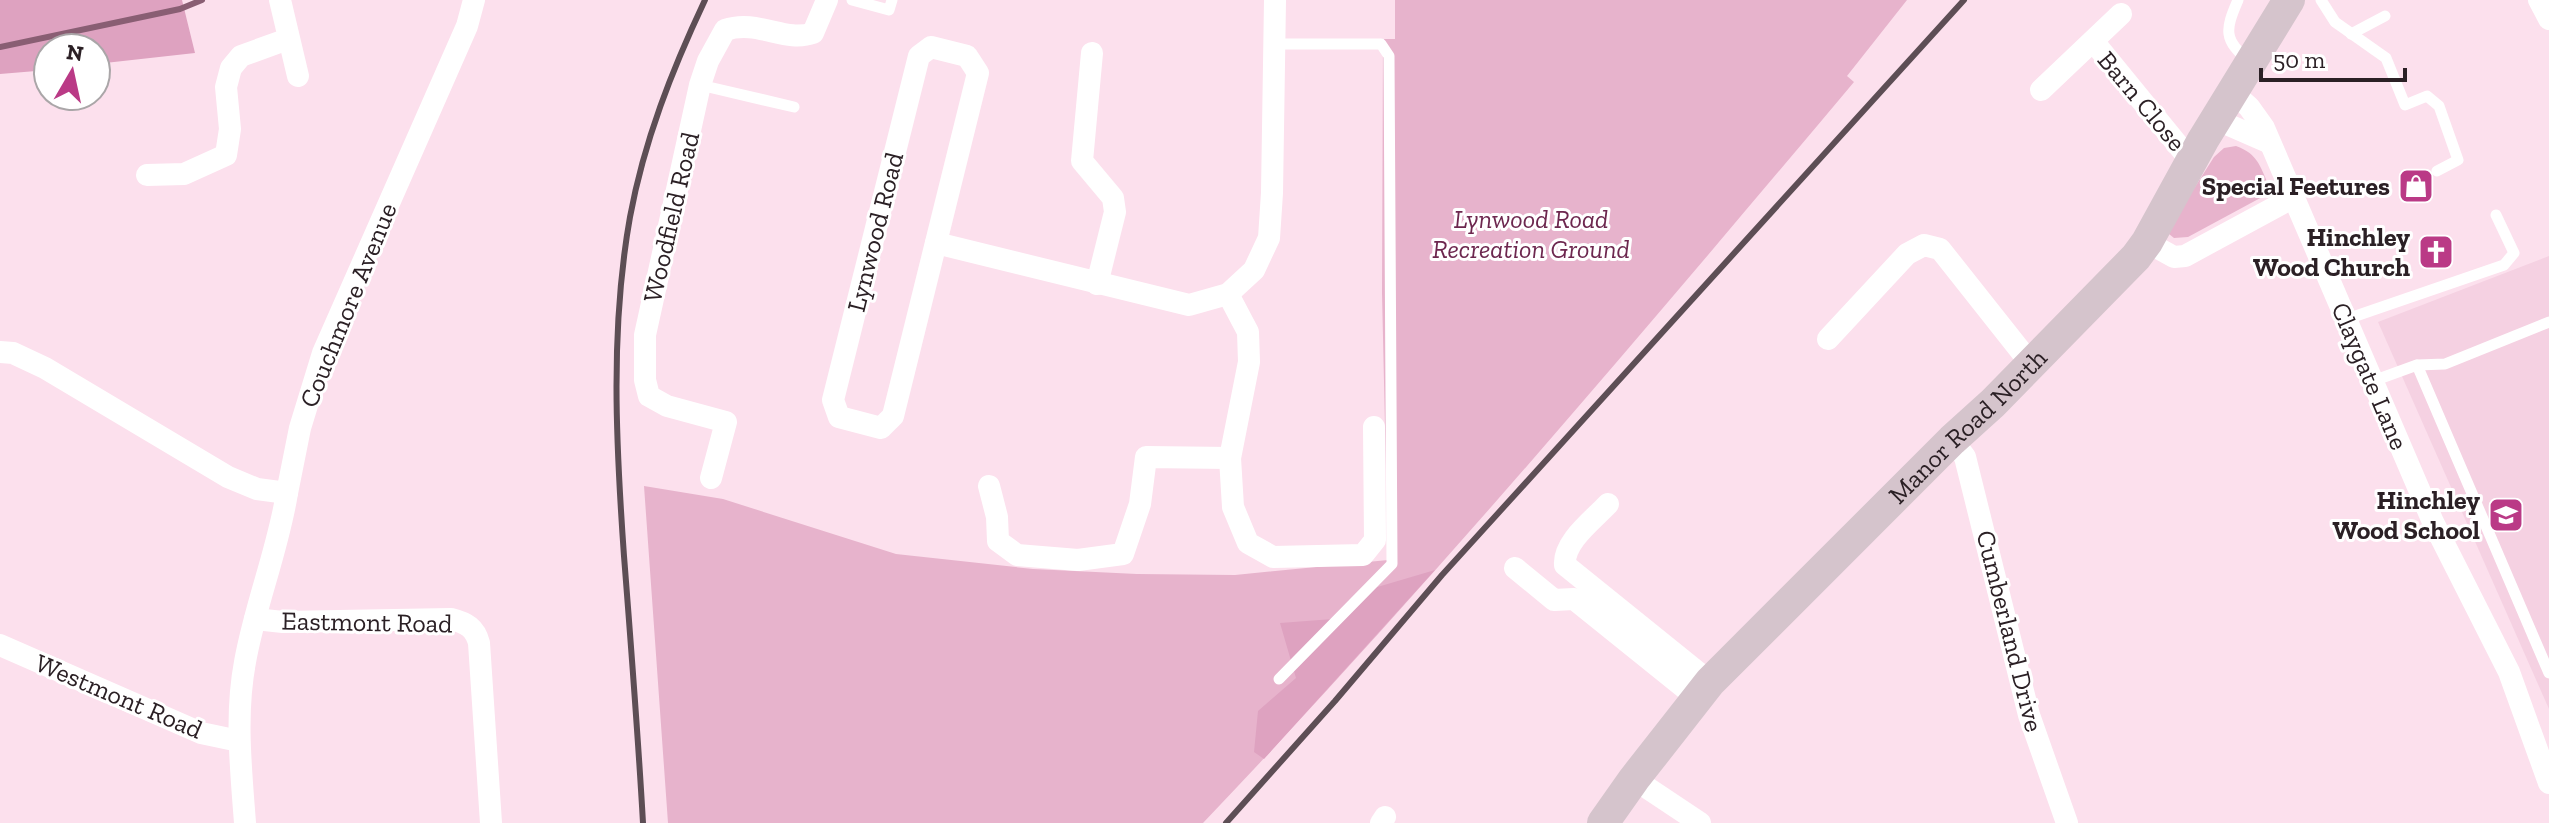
<svg xmlns="http://www.w3.org/2000/svg" width="2549" height="823" viewBox="0 0 2549 823" font-family="'Zilla Slab',serif">
	<style>
		.built { fill: #f5d1e2 }
		.green { fill: #e7b3cc }
		.forest { fill: #dea2c0 }
		.lines { fill: none; stroke-linecap: round; stroke-linejoin: round }
		.stream { stroke: #895e73; stroke-width: 6 }
		.lane { stroke: #fff; stroke-width: 11 }
		.street { stroke: #fff; stroke-width: 22 }
		.secondary { stroke: #d5c4cc; stroke-width: 32 }
		.rail { stroke: #5d4e55; stroke-width: 6 }
		.labels { text-anchor: middle; stroke-width: 6; stroke-linejoin: round; paint-order: stroke }
		.street-label { font-size: 26px; fill: #2b2025; stroke: #fff }
		.poi-label { font-size: 26px; font-weight: bold; fill: #2b2025; stroke: #fff; text-anchor: end }
		.park-label { font-size: 26px; font-style: italic; fill: #6d274f; stroke: #fff }
	</style>
	<rect width="100%" height="100%" fill="#fce0ed"/>
	<polygon class="built" points="2549,256 2549,709 2378,322"/>
	<g class="green">
		<path d="M1395 0H1907L1847 76 1854 82C1642 334 1430 585 1203 823H668L644 486 723 499 896 554 1033 569 1137 574 1235 575 1388 560 1382 293 1383 39H1395Z"/>
		<path d="M2236 146C2258 154 2260 166 2269 186L2264 196 2188 237 2174 238 2169 234V228L2214 157 2224 148Z"/>
	</g>
	<g class="forest">
		<polygon points="0,0 182,0 195,53 96,64 96,48 48,48 48,70 0,74"/>
		<polygon points="1435,570 1264,759 1254,752 1258,711 1296,678 1280,623 1346,618 1374,588"/>
	</g>
	<g class="lines">
		<polyline class="stream" points="0,47 180,9 202,0"/>
		<g class="lane">
			<polyline points="852,0 889,10 892,0"/>
			<path d="M2238 0C2225 30 2223 40 2250 62"/>
			<polyline points="2321,0 2335,22 2386,58 2405,105 2427,96 2439,106 2458,160 2437,171"/>
			<polyline points="2351,34 2385,16"/>
			<polyline points="1275,44 1381,44 1389,56 1392,564 1279,679"/>
			<polyline points="700,85 794,107"/>
			<polyline points="2347,319 2504,265 2514,253 2496,215"/>
			<polyline points="2417,365 2549,673"/>
			<polyline points="2373,381 2417,365 2445,364 2549,322"/>
		</g>
		<g class="street">
			<polyline points="280,0 298,76"/>
			<polyline points="2539,0 2549,19"/>
			<polyline points="2093,41 2191,161"/>
			<polygon points="931,47 967,56 978,73 893,416 881,428 839,417 833,400 919,56"/>
			<polyline points="1092,53 1082,161 1113,198 1115,212 1097,284"/>
			<polyline points="2041,90 2121,14"/>
			<polyline points="2232,92 2249,107 2264,128 2433,522 2509,672 2549,783"/>
			<polyline points="2215,119 2270,143"/>
			<polyline points="147,175 184,174 226,155 230,129 226,87 231,68 241,56 288,39"/>
			<polyline points="2147,242 2174,257 2185,256 2294,197"/>
			<polyline points="936,243 1189,305 1228,294 1254,270 1269,238 1272,193 1275,0"/>
			<polyline points="1828,339 1907,254 1924,245 1940,249 2031,364"/>
			<polyline points="0,352 13,353 45,368 228,477 257,489 287,493 300,428 323,353 467,26 474,0"/>
			<polyline points="1952,440 1965,457 2029,715 2067,823"/>
			<polyline points="1230,458 1233,507 1248,543 1273,557 1363,555 1375,540 1374,427"/>
			<path d="M711 478 726 422 667 406 649 396 645 380V335L700 85 708 61 725 30C758 19 785 43 813 33L827 0"/>
			<polyline points="989,486 997,517 998,541 1017,555 1078,560 1123,554 1140,504 1146,457 1230,458 1249,362 1248,332 1228,294"/>
			<path d="M1608 504C1593 520 1563 542 1565 565L1710 682"/>
			<polyline points="1515,568 1554,600 1574,599 1697,698"/>
			<path d="M255 619 283 622 451 619C467 623 475 628 479 643L491 823"/>
			<polyline points="0,645 201,733 239,741"/>
			<polyline points="1634,779 1700,823"/>
			<path d="M245 823C241 769 235 715 245 662 255 605 278 550 287 493"/>
			<polyline points="1381,823 1385,817"/>
		</g>
		<path class="secondary" id="s1" d="M1603 823 1634 779 1710 682 1952 440 1993 403 2136 257 2147 242 2203 140 2289 0"/>
		<g class="rail">
			<path d="M643 823C638 734 631 645 624 556 616 444 610 329 630 217 644 141 672 70 705 0"/>
			<polyline points="1226,823 1335,701 1442,575 1964,0"/>
		</g>
	</g>
	<defs>
		<symbol id="shop-square" viewBox="-11 -11 22 22"><rect x="-9" y="-9" width="18" height="18" rx="4" fill="#ba3a86" stroke="#fff"/><path d="M-5-2.5h2.3a2.7 3.5 0 0 1 5.4 0H5L5.5 6h-11ZM-1.5-2.5h3a1.5 2.3 0 0 0-3 0Z" fill="#fff"/></symbol>
		<symbol id="church-square" viewBox="-11 -11 22 22"><rect x="-9" y="-9" width="18" height="18" rx="4" fill="#ba3a86" stroke="#fff"/><path d="M-1.2-6h2.4v3.5h3.3v2.4h-3.3V6h-2.4V-.1h-3.3v-2.4h3.3Z" fill="#fff"/></symbol>
		<symbol id="school-square" viewBox="-11 -11 22 22"><rect x="-9" y="-9" width="18" height="18" rx="4" fill="#ba3a86" stroke="#fff"/><path d="M0-5L7-2L0 1L-7-2ZM-4 1L0 2.5L4 1V4Q0 6-4 4Z" fill="#fff"/></symbol>
	</defs>
	<g fill-rule="evenodd">
		<use href="#shop-square" x="2396" y="166" width="40" height="40"/>
		<use href="#church-square" x="2416" y="232" width="40" height="40"/>
		<use href="#school-square" x="2486" y="495" width="40" height="40"/>
	</g>
	<g class="labels">
		<g class="street-label">
			<text transform="translate(2142 101) rotate(50)" y="9">Barn Close</text>
			<text transform="translate(671 217) rotate(-77)" y="9">Woodfield Road</text>
			<text transform="translate(875 232) rotate(-76)" y="9">Lynwood Road</text>
			<text transform="translate(348 305) rotate(-68)" y="9">Couchmore Avenue</text>
			<text transform="translate(2370 376) rotate(67)" y="9">Claygate Lane</text>
			<text dy="9" stroke="none"><textPath href="#s1" startOffset="540">Manor Road North</textPath></text>
			<text transform="translate(367 622) rotate(1)" y="9">Eastmont Road</text>
			<text transform="translate(2010 631) rotate(76)" y="9">Cumberland Drive</text>
			<text transform="translate(119 696) rotate(23)" y="9">Westmont Road</text>
		</g>
		<g class="poi-label">
			<text x="2390" y="195">Special Feetures</text>
			<text x="2410" y="246">Hinchley<tspan x="2410" dy="30">Wood Church</tspan></text>
			<text x="2480" y="509">Hinchley<tspan x="2480" dy="30">Wood School</tspan></text>
		</g>
		<g class="park-label">
			<text x="1531" y="228">Lynwood Road<tspan x="1531" dy="30">Recreation Ground</tspan></text>
		</g>
	</g>
	<g transform="translate(72 72) rotate(9)"><circle r="38" fill="#ffffff" stroke="#aaa6a8" stroke-width="2"/>
	<path d="M0-6L14 30L0 20L-14 30Z" fill="#ba3a86"/>
	<text y="-12" font-size="22" font-weight="bold" text-anchor="middle" fill="#2b2025">N</text>
	</g>
	<path d="M2261 68v12h144v-12" fill="none" stroke="#2b2025" stroke-width="4"/>
	<text x="2273" y="68" font-size="24" fill="#2b2025" stroke="#ffffff" stroke-width="6" paint-order="stroke">50 m</text>
</svg>
